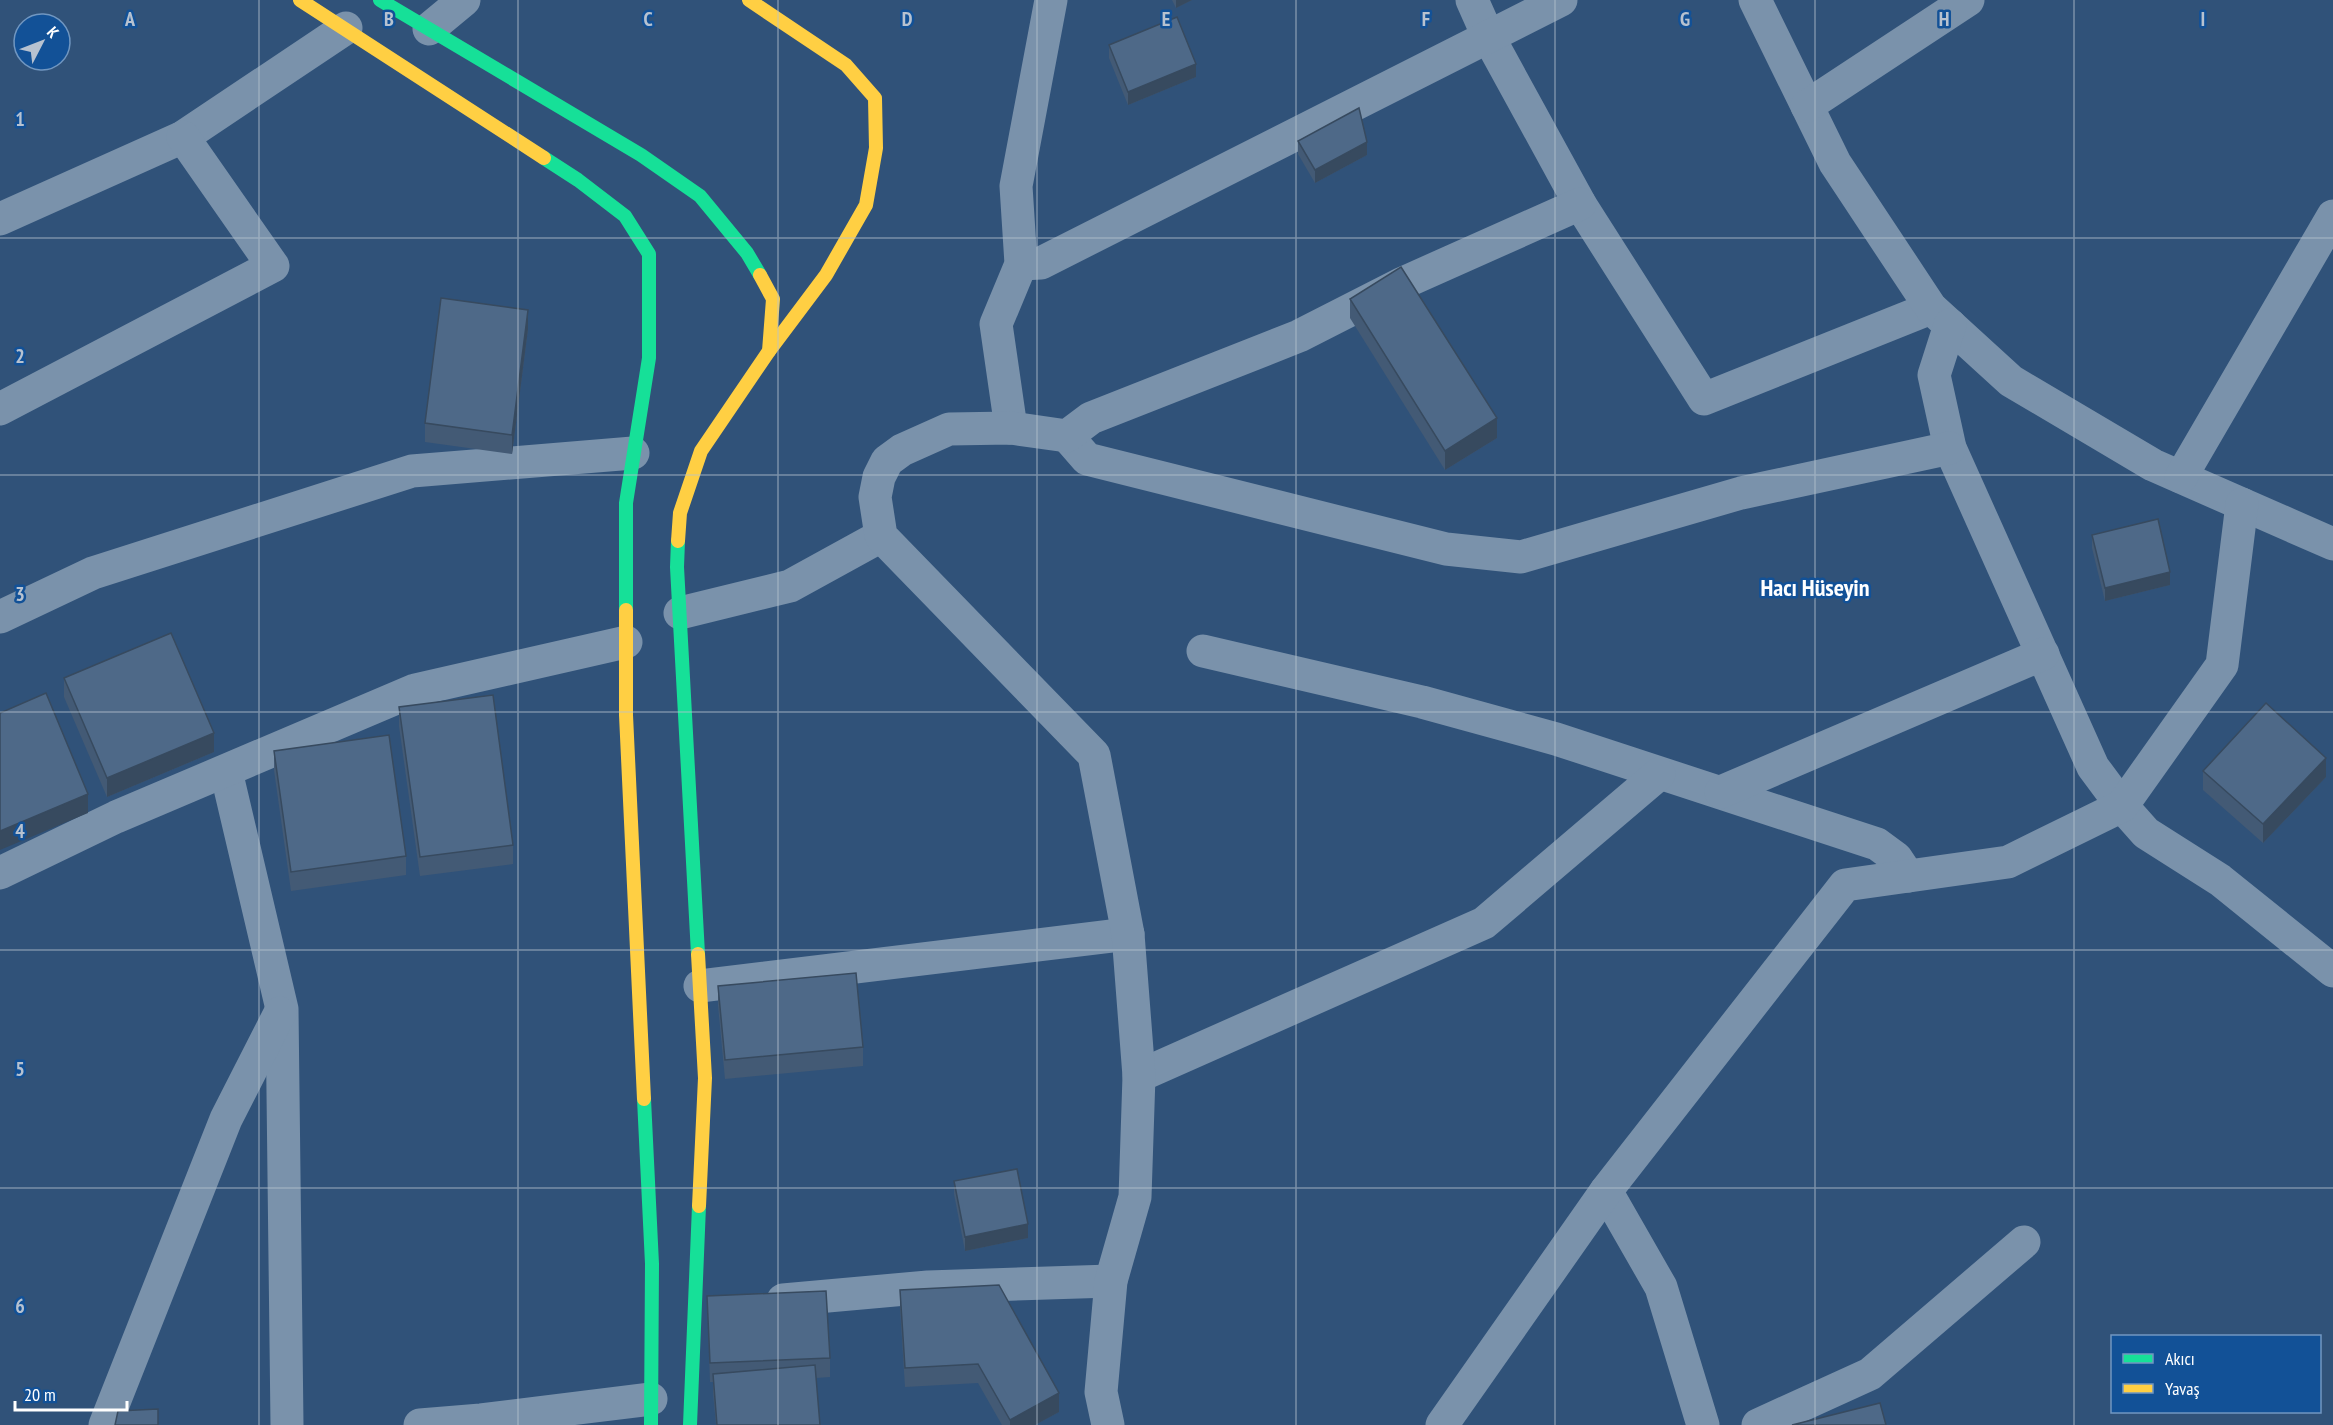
<svg xmlns="http://www.w3.org/2000/svg" width="2333" height="1425" viewBox="0 0 2333 1425" font-family="'PT Sans Narrow',sans-serif">
	<style>
		.lines { fill: none; stroke-linecap: round; stroke-linejoin: round }
		.street { stroke: #7a92ab; stroke-width: 33 }
		.fast { stroke: #16e098; stroke-width: 14 }
		.slow { stroke: #ffcf43; stroke-width: 14 }
		.wall { fill: #435a75 }
		.shaded-wall { fill: #374a5f }
		.building { fill: #4e6988; stroke: #374a5f; stroke-width: 1.5 }
		.grid { fill: none; stroke: #b7c2d0; stroke-width: 1.5; stroke-opacity: 0.55 }
		.labels { text-anchor: middle; stroke-width: 5; stroke-linejoin: round; paint-order: stroke }
		.district-label { font-size: 24px; font-weight: bold; fill: #fff; stroke: #125197 }
		.grid-label { font-size: 20px; text-anchor: middle; font-weight: bold; fill: #b7c2d0; stroke: #125197; stroke-width: 5; stroke-linejoin: round; paint-order: stroke }
	</style>
	<rect width="100%" height="100%" fill="#305279"/>
	<g class="lines">
		<g class="street">
			<polyline points="1472,0 1488,36 1580,204 1704,399 1931,308"/>
			<polyline points="1755,0 1835,163 1931,308 2011,381 2153,465 2333,544"/>
			<polyline points="429,29 464,0"/>
			<polyline points="1807,106 1968,0"/>
			<polyline points="0,219 183,137 346,28"/>
			<polyline points="1021,264 1041,263 1561,0"/>
			<polyline points="1950,325 1934,375 1950,448 2093,767 2122,806 2146,833 2220,880 2333,971"/>
			<polyline points="0,409 273,266 183,137"/>
			<polyline points="1011,428 996,324 1021,264 1016,186 1051,0"/>
			<polyline points="1067,436 1087,459 1446,549 1521,557 1741,493 1950,448"/>
			<polyline points="2181,477 2333,216"/>
			<polyline points="680,613 790,586 881,536"/>
			<polyline points="0,617 93,573 412,471 633,453"/>
			<polyline points="1203,651 1422,702 1556,739 1877,844 1896,858 1908,876"/>
			<polyline points="226,771 282,1009 287,1425"/>
			<polyline points="1721,792 2043,654"/>
			<polyline points="0,873 116,817 415,690 626,642"/>
			<polyline points="700,986 1128,934"/>
			<polyline points="1139,1076 1484,923 1659,774"/>
			<polyline points="1606,1191 1661,1287 1703,1425"/>
			<polyline points="783,1300 928,1287 1111,1281"/>
			<polyline points="105,1425 226,1119 280,1013"/>
			<polyline points="420,1425 481,1420 651,1399"/>
			<polyline points="1108,1425 1101,1392 1111,1281 1135,1197 1139,1076 1128,934 1094,755 881,536 875,497 879,477 887,461 902,450 949,429 1011,428 1067,436 1091,418 1299,336 1403,283 1580,204"/>
			<polyline points="1442,1425 1606,1191 1845,885 2008,862 2122,806 2222,665 2242,504"/>
			<polyline points="1758,1425 1870,1374 2024,1242"/>
		</g>
		<g class="fast">
			<polyline points="380,0 641,155 700,196 747,253 760,275"/>
			<polyline points="544,158 578,180 625,216 649,254 649,358 626,503 626,610"/>
			<polyline points="678,541 677,567 698,954"/>
			<polyline points="644,1099 652,1264 651,1425"/>
			<polyline points="690,1425 699,1206"/>
		</g>
		<g class="slow">
			<polyline points="300,0 544,158"/>
			<polyline points="749,0 846,65 875,98 876,148 866,205 826,275 769,351"/>
			<polyline points="678,541 680,513 701,451 769,351 773,299 760,275"/>
			<polyline points="626,610 626,715 644,1099"/>
			<polyline points="698,954 705,1078 699,1206"/>
		</g>
	</g>
	<g class="wall">
		<polygon points="1172,0 1192,0 1176,8"/>
		<polygon points="1109,45 1196,77 1128,105 1109,58"/>
		<polygon points="1298,141 1367,155 1315,183 1298,154"/>
		<polygon points="1350,299 1497,438 1445,470 1350,318"/>
		<polygon points="528,329 512,454 425,442 425,423"/>
		<polygon points="2092,535 2170,585 2105,601 2092,548"/>
		<polygon points="64,678 214,752 107,797 64,697"/>
		<polygon points="399,707 513,845 513,864 420,876 399,726"/>
		<polygon points="274,751 406,856 406,875 291,891 274,770"/>
		<polygon points="2203,771 2326,777 2263,843 2203,790"/>
		<polygon points="718,986 863,1047 863,1066 725,1079 718,1005"/>
		<polygon points="954,1181 1028,1238 965,1251 954,1194"/>
		<polygon points="900,1290 1059,1412 1035,1425 1002,1425 978,1383 905,1387 900,1309"/>
		<polygon points="707,1296 830,1358 830,1377 816,1378 820,1425 716,1425 713,1393 713,1382 710,1382"/>
	</g>
	<g class="shaded-wall">
		<polygon points="1176,0 1192,0 1176,8"/>
		<polygon points="1196,64 1196,77 1128,105 1128,92"/>
		<polygon points="1367,142 1367,155 1315,183 1315,170"/>
		<polygon points="528,310 528,329 512,454 512,435"/>
		<polygon points="1497,418 1497,438 1445,470 1445,451"/>
		<polygon points="2170,572 2170,585 2105,601 2105,588"/>
		<polygon points="214,733 214,752 107,797 107,778"/>
		<polygon points="2326,758 2326,777 2263,843 2263,824"/>
		<polygon points="88,794 88,813 0,850 0,831"/>
		<polygon points="1028,1224 1028,1238 965,1251 965,1237"/>
		<polygon points="1059,1393 1059,1412 1035,1425 1010,1425 1010,1420"/>
	</g>
	<g class="building">
		<polygon points="1177,17 1196,64 1128,92 1109,45"/>
		<polygon points="1359,108 1367,142 1315,170 1298,141"/>
		<polygon points="1401,267 1497,418 1445,451 1350,299"/>
		<polygon points="441,298 528,310 512,435 425,423"/>
		<polygon points="2158,519 2170,572 2105,588 2092,535"/>
		<polygon points="171,633 214,733 107,778 64,678"/>
		<polygon points="46,693 88,794 0,831 0,713"/>
		<polygon points="493,695 513,845 420,857 399,707"/>
		<polygon points="2266,703 2326,758 2263,824 2203,771"/>
		<polygon points="389,735 406,856 291,872 274,751"/>
		<polygon points="856,973 863,1047 725,1060 718,986"/>
		<polygon points="1017,1169 1028,1224 965,1237 954,1181"/>
		<polygon points="999,1285 1059,1393 1010,1420 978,1364 905,1368 900,1290"/>
		<polygon points="826,1291 830,1358 710,1363 707,1296"/>
		<polygon points="815,1365 820,1425 717,1425 713,1374"/>
		<polygon points="1880,1403 1886,1425 1792,1425"/>
		<polygon points="158,1409 158,1425 115,1425 118,1411"/>
	</g>
	<path class="grid" d="M259 0V1425M518 0V1425M778 0V1425M1037 0V1425M1296 0V1425M1555 0V1425M1815 0V1425M2074 0V1425M0 238H2333M0 475H2333M0 712H2333M0 950H2333M0 1188H2333"/>
	<g class="labels">
		<g class="district-label">
			<text x="1815" y="596">Hacı Hüseyin</text>
		</g>
	</g>
	<g class="grid-label">
		<text x="130" y="26">A</text>
		<text x="389" y="26">B</text>
		<text x="648" y="26">C</text>
		<text x="907" y="26">D</text>
		<text x="1166" y="26">E</text>
		<text x="1426" y="26">F</text>
		<text x="1685" y="26">G</text>
		<text x="1944" y="26">H</text>
		<text x="2203" y="26">I</text>
		<text x="20" y="126">1</text>
		<text x="20" y="363">2</text>
		<text x="20" y="601">3</text>
		<text x="20" y="838">4</text>
		<text x="20" y="1076">5</text>
		<text x="20" y="1313">6</text>
	</g>
	<rect x="2111" y="1335" width="210" height="78" fill="#125197" stroke="#7197c1" stroke-width="1.5"/>
	<rect x="2123" y="1354" width="30" height="9" fill="#16e098" stroke="#7197c1" stroke-width="1.5"/>
	<text x="2165" y="1365" font-size="18" fill="#ffffff">Akıcı</text>
	<rect x="2123" y="1384" width="30" height="9" fill="#ffcf43" stroke="#7197c1" stroke-width="1.5"/>
	<text x="2165" y="1395" font-size="18" fill="#ffffff">Yavaş</text>
	<g transform="translate(42 42) rotate(48)"><circle r="28" fill="#125197" stroke="#7197c1" stroke-width="1.5"/>
	<path d="M0-4.5L10 22L0 15L-10 22Z" fill="#b7c2d0"/>
	<text y="-9" font-size="16" font-weight="bold" text-anchor="middle" fill="#ffffff">K</text>
	</g>
	<path d="M15 1401v9h112v-9" fill="none" stroke="#ffffff" stroke-width="3"/>
	<text x="24" y="1401" font-size="18" fill="#ffffff" stroke="#125197" stroke-width="4.5" paint-order="stroke">20 m</text>
</svg>
